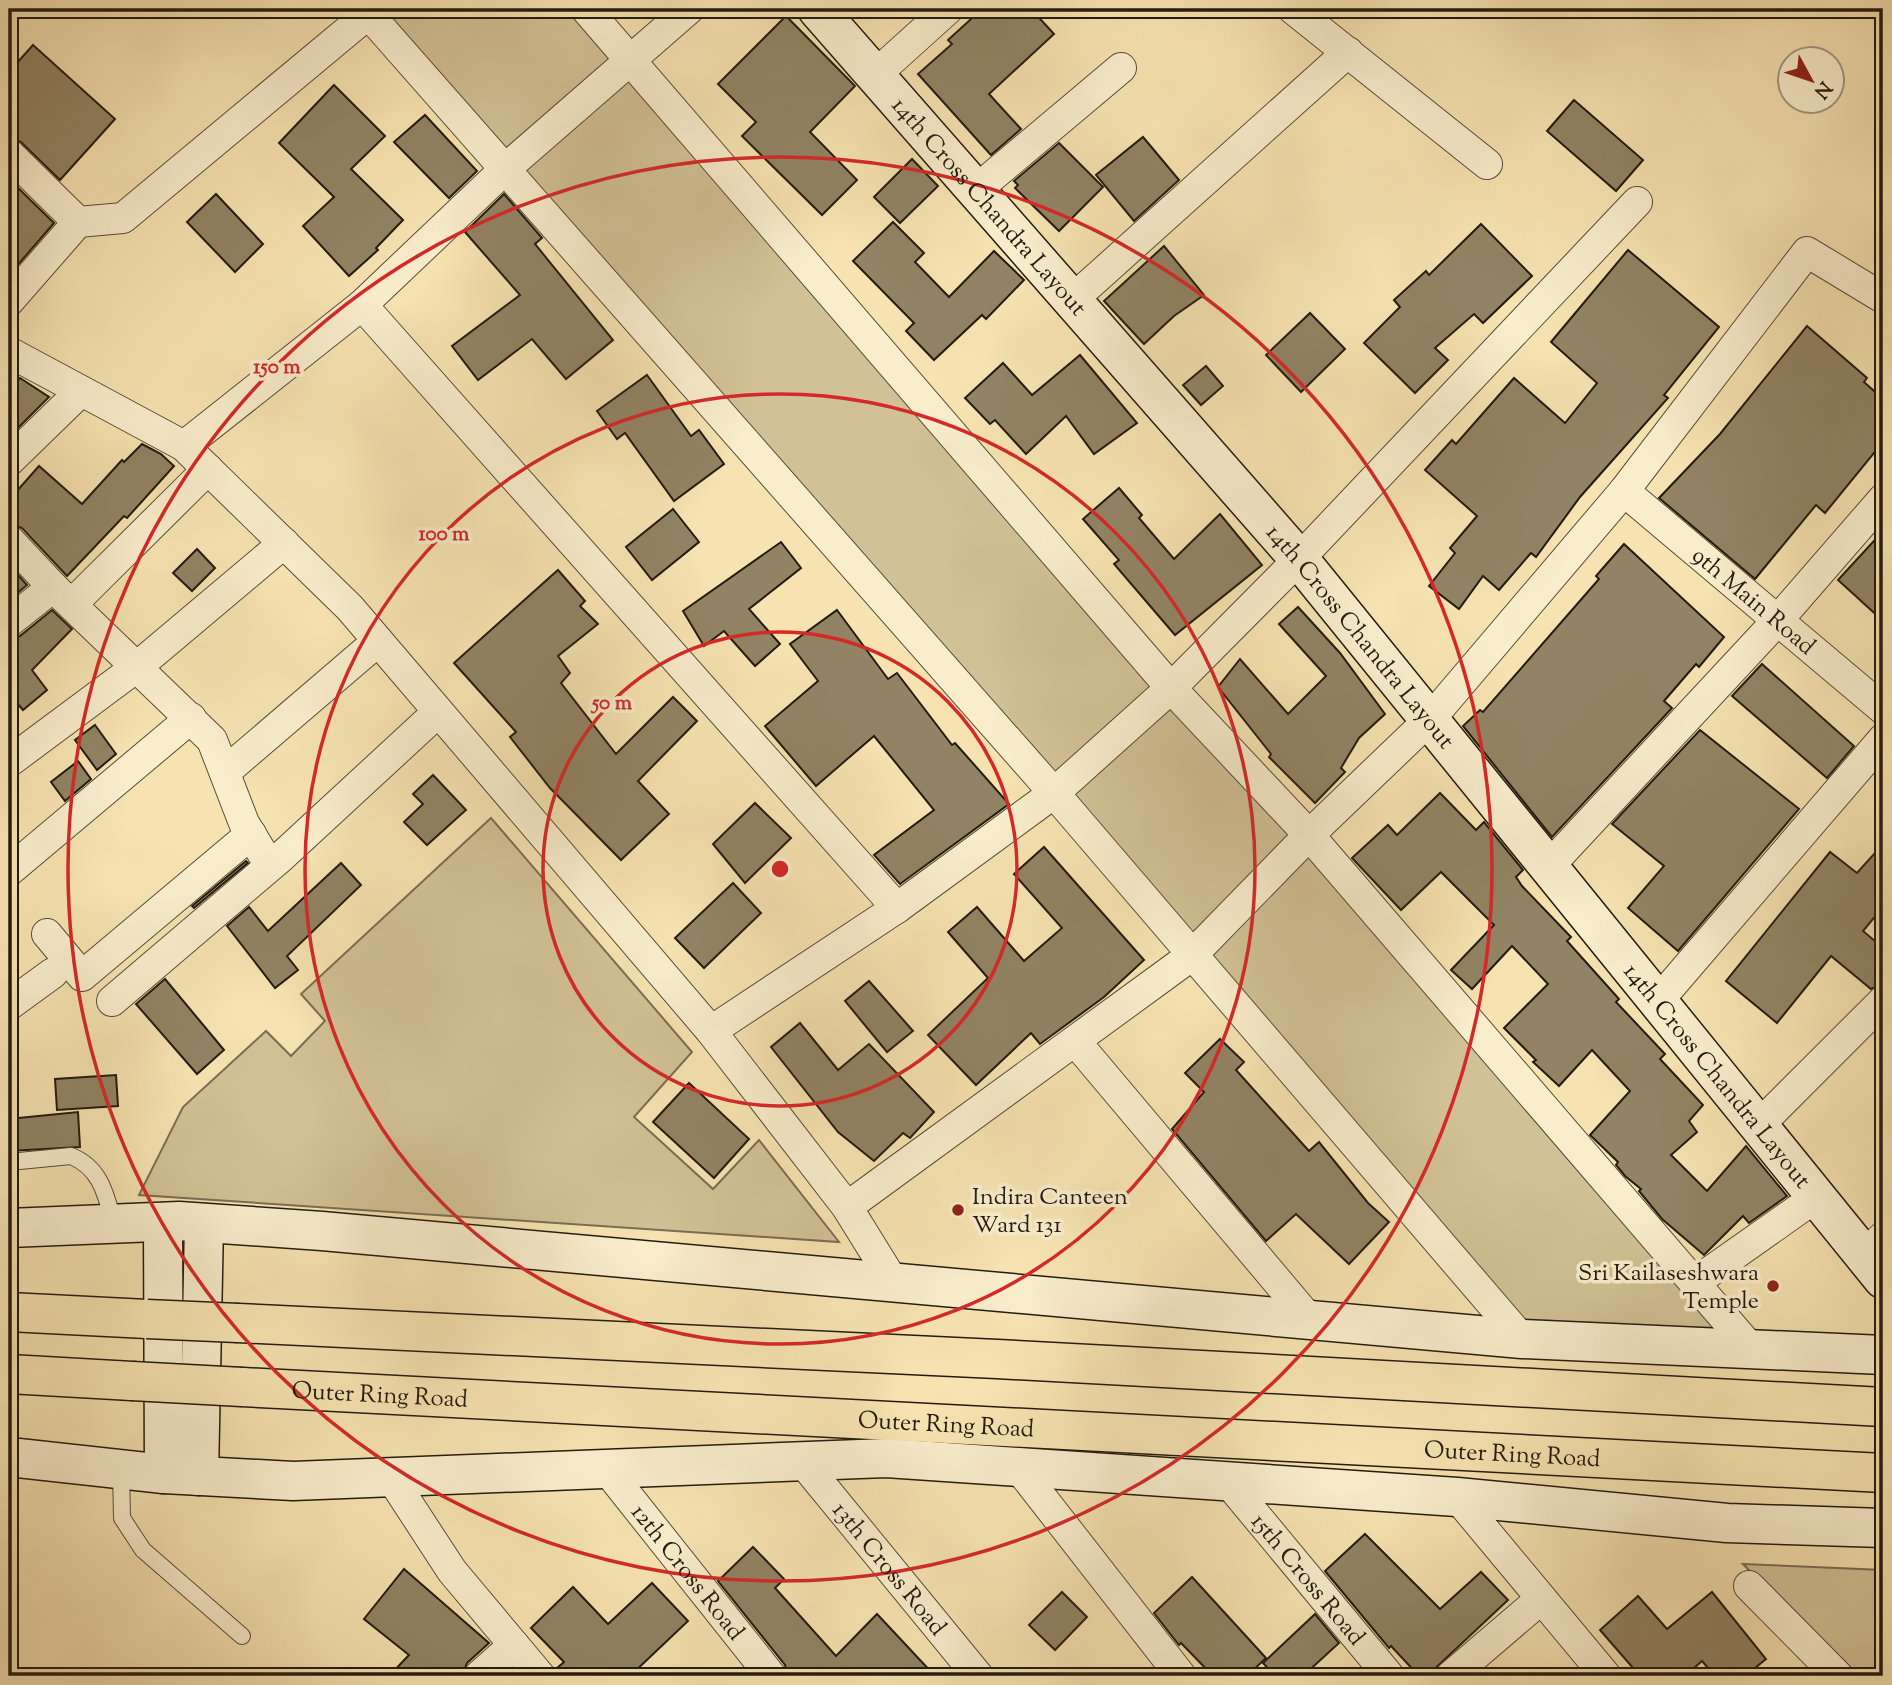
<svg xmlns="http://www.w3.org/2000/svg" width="1892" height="1685" viewBox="0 0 1892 1685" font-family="'Sorts Mill Goudy',serif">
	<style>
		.green { fill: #d2c196; stroke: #7a6e53; stroke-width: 2 }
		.building { fill: #918364; stroke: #231b10; stroke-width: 2 }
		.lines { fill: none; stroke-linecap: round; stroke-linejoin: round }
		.lane-casing { stroke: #584d38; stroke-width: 18 }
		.street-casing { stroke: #584d38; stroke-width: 32 }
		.secondary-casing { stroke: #231b10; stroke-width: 41 }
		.highway-casing { stroke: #231b10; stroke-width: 41 }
		.lane { stroke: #f9edcc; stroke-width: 16 }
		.street { stroke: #f9edcc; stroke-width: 30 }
		.secondary { stroke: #f9edcc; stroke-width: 38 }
		.highway { stroke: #f6e3b1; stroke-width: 38 }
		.highway-bridge-casing { stroke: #231b10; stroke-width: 41; stroke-linecap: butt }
		.highway-bridge { stroke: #f6e3b1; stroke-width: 38 }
		.ring { fill: none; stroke: #d62828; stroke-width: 3.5 }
		.poi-dot { fill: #8f2418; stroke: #f9edcc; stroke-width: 2.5 }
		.labels { text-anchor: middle; stroke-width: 7; stroke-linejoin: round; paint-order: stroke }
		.street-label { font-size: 24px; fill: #231b10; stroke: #f9edcc }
		.poi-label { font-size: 24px; fill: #231b10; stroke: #f9edcc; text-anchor: start }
		.centre { fill: #d62828; stroke: #f9edcc; stroke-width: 3.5 }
		.ring-label { font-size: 21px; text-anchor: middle; font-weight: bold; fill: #d62828; stroke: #f9edcc; stroke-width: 7; stroke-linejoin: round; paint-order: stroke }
	</style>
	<rect width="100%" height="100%" fill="#f6e3b1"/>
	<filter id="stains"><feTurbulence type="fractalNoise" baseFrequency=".00286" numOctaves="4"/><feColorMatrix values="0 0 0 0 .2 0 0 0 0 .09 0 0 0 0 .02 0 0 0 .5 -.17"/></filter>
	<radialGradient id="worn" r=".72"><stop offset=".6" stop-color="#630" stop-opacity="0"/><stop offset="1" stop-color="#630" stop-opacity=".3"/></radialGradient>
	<g class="green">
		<polygon points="364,9 586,9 1753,1351 1522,1339"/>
		<polygon points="491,818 692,1052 634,1117 713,1189 759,1140 839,1242 139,1195 183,1107 266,1031 291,1056 325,1021 301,994"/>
		<polygon points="1743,1564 1883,1570 1883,1676 1852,1676"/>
	</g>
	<g class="building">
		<polygon points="982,9 1031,9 1054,34 989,94 1021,129 991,155 918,74 952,44 948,40"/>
		<polygon points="786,16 855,86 810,132 857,180 822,215 742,136 756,122 718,84"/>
		<polygon points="33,45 115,119 60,180 21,142 9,137 9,72"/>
		<polygon points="334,85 385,136 351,169 403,220 376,248 378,250 349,276 303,226 334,197 279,143"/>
		<polygon points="1574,100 1643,160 1616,191 1547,131"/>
		<polygon points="425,115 477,171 449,198 394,142"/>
		<polygon points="1143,137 1179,180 1134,221 1096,175"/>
		<polygon points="1059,143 1103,187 1059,231 1015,188 1018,185 1014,181"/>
		<polygon points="912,159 938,186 900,223 874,197"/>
		<polygon points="9,179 54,223 9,275"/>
		<polygon points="216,194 263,244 235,272 187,222"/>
		<polygon points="504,194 542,238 535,244 613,340 566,379 532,339 478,380 452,346 520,295 465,232"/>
		<polygon points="893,222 924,253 915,262 949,297 994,251 1024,280 986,319 982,315 934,360 906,331 914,323 853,261"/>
		<polygon points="1481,224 1532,276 1483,323 1474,314 1435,348 1448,360 1415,393 1364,343 1400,307 1394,300 1426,271 1429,275"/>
		<polygon points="1164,246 1204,295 1174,316 1144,344 1104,301"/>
		<polygon points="1628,250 1719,327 1664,395 1668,398 1580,497 1536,557 1531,553 1499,590 1483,576 1459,609 1429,586 1455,553 1450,548 1477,516 1425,470 1452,440 1456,444 1514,378 1565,423 1597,383 1551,342"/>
		<polygon points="1310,313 1345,349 1301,392 1266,355"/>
		<polygon points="1807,326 1867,378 1864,382 1883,399 1883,442 1825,513 1816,505 1755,579 1659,498 1720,434"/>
		<polygon points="1080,355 1137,423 1094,454 1066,416 1026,454 995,420 990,424 965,398 1003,363 1032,395"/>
		<polygon points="1206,366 1223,386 1201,405 1183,385"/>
		<polygon points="647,375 691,436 699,430 724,464 674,501 625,433 617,439 597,411"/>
		<polygon points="20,378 49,397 9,437 9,390"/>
		<polygon points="142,444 161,454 174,466 127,518 124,516 67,576 22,528 9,523 9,500 39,466 82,504 122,460 124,462"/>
		<polygon points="1119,488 1142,515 1139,518 1174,559 1220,514 1262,565 1175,635 1114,564 1119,560 1083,519"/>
		<polygon points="673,509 699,542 652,580 626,547"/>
		<polygon points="1883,531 1883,621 1838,580"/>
		<polygon points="781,542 801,568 749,609 780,644 755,666 724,631 704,646 683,611"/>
		<polygon points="1624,544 1724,637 1699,667 1696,664 1664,701 1672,708 1552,837 1463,726 1480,710 1483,712 1599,579 1596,576"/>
		<polygon points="197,549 215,568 192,591 173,573"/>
		<polygon points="9,565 27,585 9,600"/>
		<polygon points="558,570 585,601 580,606 598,624 558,656 570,673 561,683 616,754 673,697 697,721 638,781 669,814 621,860 550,788 510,737 516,732 454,663"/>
		<polygon points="1298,607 1340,653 1385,714 1359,738 1341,768 1345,772 1315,803 1269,757 1271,754 1218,687 1240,659 1288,714 1326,676 1279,624"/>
		<polygon points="52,610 72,629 32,670 47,690 23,710 9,694 9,639 20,636"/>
		<polygon points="837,610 888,679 897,673 952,745 955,743 1009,804 900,884 874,855 934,810 874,736 816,786 765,726 818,681 790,644"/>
		<polygon points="1762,664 1854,746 1827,778 1732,696"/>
		<polygon points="95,725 116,754 97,770 75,740"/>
		<polygon points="1700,730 1799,809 1678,951 1628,908 1664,866 1612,824"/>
		<polygon points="78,761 91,779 65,801 51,782"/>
		<polygon points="433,775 466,810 427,845 404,822 423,804 413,794"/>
		<polygon points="1440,793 1476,830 1484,822 1523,870 1516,877 1522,886 1571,937 1567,941 1619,999 1616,1002 1665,1054 1660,1059 1703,1105 1689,1121 1697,1132 1671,1155 1707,1191 1746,1146 1787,1196 1749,1223 1743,1216 1704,1255 1662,1219 1639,1191 1641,1189 1625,1176 1616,1165 1618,1162 1590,1135 1630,1091 1592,1050 1559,1086 1533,1062 1536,1060 1504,1028 1548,984 1512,946 1472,989 1451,970 1494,925 1441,872 1401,910 1352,858 1388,825 1397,835"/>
		<polygon points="755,803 791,838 745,883 713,844"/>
		<polygon points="1883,844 1883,907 1863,931 1883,948 1883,984 1871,989 1831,956 1777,1023 1726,981 1830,852 1857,873"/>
		<polygon points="1044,847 1144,960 1104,997 1040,1044 1031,1033 976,1085 928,1035 988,978 948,932 977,907 1024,961 1062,928 1014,874"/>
		<polygon points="246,861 248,863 194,908 192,906"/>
		<polygon points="341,863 361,885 287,956 298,970 275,988 227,926 249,907 268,931"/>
		<polygon points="733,883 761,913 704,968 675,938"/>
		<polygon points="165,979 224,1050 197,1074 136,1004"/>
		<polygon points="869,981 913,1031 887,1052 845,1001"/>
		<polygon points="800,1023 838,1070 869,1044 934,1112 910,1138 903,1133 874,1161 838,1132 771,1047"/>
		<polygon points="1220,1039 1244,1062 1236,1070 1309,1151 1319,1142 1368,1203 1389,1222 1349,1264 1296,1214 1266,1241 1172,1129 1204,1092 1185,1073"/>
		<polygon points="116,1075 118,1106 57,1110 55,1079"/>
		<polygon points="689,1083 749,1139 714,1178 653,1122"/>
		<polygon points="78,1112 80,1147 9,1151 9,1119"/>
		<polygon points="1365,1534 1440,1609 1481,1572 1508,1600 1427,1676 1419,1676 1391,1646 1389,1648 1325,1571"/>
		<polygon points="753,1547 784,1579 775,1588 836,1656 877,1614 935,1676 788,1676 785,1665 718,1581"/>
		<polygon points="404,1569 489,1643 467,1663 462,1676 389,1676 409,1655 364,1619"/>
		<polygon points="1192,1577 1266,1658 1247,1676 1213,1676 1181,1643 1179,1645 1154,1613"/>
		<polygon points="652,1583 688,1621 630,1676 557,1676 556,1669 564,1662 531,1628 573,1587 608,1624"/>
		<polygon points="1062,1592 1087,1617 1055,1650 1029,1625"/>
		<polygon points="1712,1592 1766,1659 1745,1676 1715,1676 1702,1661 1685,1676 1640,1676 1600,1630 1638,1596 1667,1629"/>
		<polygon points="1315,1614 1339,1643 1303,1676 1275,1676 1263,1663"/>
	</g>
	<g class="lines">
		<defs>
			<g id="lane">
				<path d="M9 1162 71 1156C101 1168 106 1195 114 1224"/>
				<polyline points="121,1470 122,1518 143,1550 242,1636"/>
			</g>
			<g id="street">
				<polyline points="364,9 1054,793 1522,1339"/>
				<polyline points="586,9 1171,688 1309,835 1753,1351"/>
				<polyline points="1293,9 1487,164"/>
				<polyline points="875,75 948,9"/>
				<polyline points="9,154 78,222 123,218 368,14"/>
				<polyline points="976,190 1121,68"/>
				<polyline points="1072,300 1348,52"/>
				<polyline points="9,301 78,222"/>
				<polyline points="362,305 897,908"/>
				<polyline points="9,352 184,446 350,608 711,1031 847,1207 1191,956 1309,835 1431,718 1624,491 1807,252 1883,298"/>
				<polyline points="184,446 362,305 504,170 689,9"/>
				<polyline points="9,461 81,391"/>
				<path id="s1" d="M1624 491 1883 709"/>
				<polyline points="9,540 53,587 212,740 244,823 264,856 272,862"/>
				<polyline points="72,604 208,469"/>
				<polyline points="9,622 53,587"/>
				<polyline points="9,762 138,666 284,543"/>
				<polyline points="225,772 378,641"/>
				<polyline points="1550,865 1778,620 1883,499"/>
				<polyline points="9,871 191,718"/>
				<polyline points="47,934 82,976 251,834"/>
				<polyline points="112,1001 281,857 438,712"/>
				<polyline points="1658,1001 1883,739"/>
				<polyline points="9,1005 53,973"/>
				<polyline points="711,1031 897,908 1054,793 1171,688 1299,559 1637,202"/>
				<polyline points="1075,1041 1310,1320"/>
				<polyline points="1759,1125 1883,1001"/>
				<polyline points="847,1207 894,1283"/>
				<polyline points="1864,1255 1883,1237"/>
				<polyline points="1694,1283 1816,1197"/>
				<path id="s2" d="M801 1460 978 1676"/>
				<path id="s3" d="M604 1466 771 1676"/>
				<polyline points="1018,1467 1181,1676"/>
				<polyline points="392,1479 452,1571 540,1676"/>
				<path id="s4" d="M1228 1482 1389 1676"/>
				<polyline points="1457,1497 1606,1676"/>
				<polyline points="1749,1586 1838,1676"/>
				<polyline points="479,1676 514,1645"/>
				<polyline points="1451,1676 1541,1599"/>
			</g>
			<g id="secondary">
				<path id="s5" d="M817 9 1299 559 1883 1279"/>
				<polyline points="163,1222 164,1474"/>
				<polyline points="9,1228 179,1221 322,1231 1522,1339 1883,1355"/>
				<polyline points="9,1457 164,1474 293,1481 886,1458 1457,1497 1727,1523 1883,1528"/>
				<polyline points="199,1476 204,1223"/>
			</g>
			<g id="highway">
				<polyline points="9,1312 147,1319"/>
				<polyline points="238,1323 997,1359 1883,1407"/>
				<polyline points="9,1374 132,1381"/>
				<path id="s6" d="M242 1387 1883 1473"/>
			</g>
		</defs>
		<use href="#lane" class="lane-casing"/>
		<use href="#street" class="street-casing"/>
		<use href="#secondary" class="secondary-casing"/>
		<use href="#highway" class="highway-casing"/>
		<use href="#lane" class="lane"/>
		<use href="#street" class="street"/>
		<use href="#secondary" class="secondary"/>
		<use href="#highway" class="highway"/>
		<defs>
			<g id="highway-bridge">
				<polyline points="147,1319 238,1323"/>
				<polyline points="132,1381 242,1387"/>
			</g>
		</defs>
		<use href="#highway-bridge" class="highway-bridge-casing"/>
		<use href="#highway-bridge" class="highway-bridge"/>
	</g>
	<g class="ring">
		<circle cx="780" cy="869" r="237"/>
		<circle cx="780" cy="869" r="475"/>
		<circle cx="780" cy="869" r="712"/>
	</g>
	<g class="poi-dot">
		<circle cx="958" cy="1210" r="7"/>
		<circle cx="1773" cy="1286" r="7"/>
	</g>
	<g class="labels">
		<g class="street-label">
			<text dy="8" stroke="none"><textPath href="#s5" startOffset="262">14th Cross Chandra Layout</textPath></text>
			<text dy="8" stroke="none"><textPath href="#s1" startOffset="170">9th Main Road</textPath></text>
			<text dy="8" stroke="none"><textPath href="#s5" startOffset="830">14th Cross Chandra Layout</textPath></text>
			<text dy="8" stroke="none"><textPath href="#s5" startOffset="1396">14th Cross Chandra Layout</textPath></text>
			<text dy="8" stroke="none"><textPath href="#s6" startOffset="138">Outer Ring Road</textPath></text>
			<text dy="8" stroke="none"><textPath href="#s6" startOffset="705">Outer Ring Road</textPath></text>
			<text dy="8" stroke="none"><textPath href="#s6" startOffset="1272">Outer Ring Road</textPath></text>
			<text dy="8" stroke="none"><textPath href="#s2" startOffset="140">13th Cross Road</textPath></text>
			<text dy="8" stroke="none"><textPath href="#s3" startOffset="135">12th Cross Road</textPath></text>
			<text dy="8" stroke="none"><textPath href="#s4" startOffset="126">15th Cross Road</textPath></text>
		</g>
		<g class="poi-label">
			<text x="972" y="1204">Indira Canteen<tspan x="972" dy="28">Ward 131</tspan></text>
			<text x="1759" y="1280" text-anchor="end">Sri Kailaseshwara<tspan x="1759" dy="28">Temple</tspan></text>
		</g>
	</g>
	<circle cx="780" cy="869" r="10" class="centre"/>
	<g class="ring-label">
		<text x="277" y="373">150 m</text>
		<text x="444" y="540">100 m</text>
		<text x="612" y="709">50 m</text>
	</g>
	<rect width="1892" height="1685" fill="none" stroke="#f6e3b1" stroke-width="35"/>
	<rect x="10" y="10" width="1871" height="1664" fill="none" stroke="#231b10" stroke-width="3.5"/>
	<rect x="18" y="18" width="1857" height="1650" fill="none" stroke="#231b10" stroke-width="2"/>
	<g transform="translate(1811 80) rotate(130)"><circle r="33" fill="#f9edcc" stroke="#a39981" stroke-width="2"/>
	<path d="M0-5L12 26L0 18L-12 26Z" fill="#8f2418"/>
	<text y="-10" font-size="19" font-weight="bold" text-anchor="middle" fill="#231b10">N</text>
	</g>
	<rect width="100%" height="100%" filter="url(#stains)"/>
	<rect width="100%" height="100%" fill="url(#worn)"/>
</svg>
